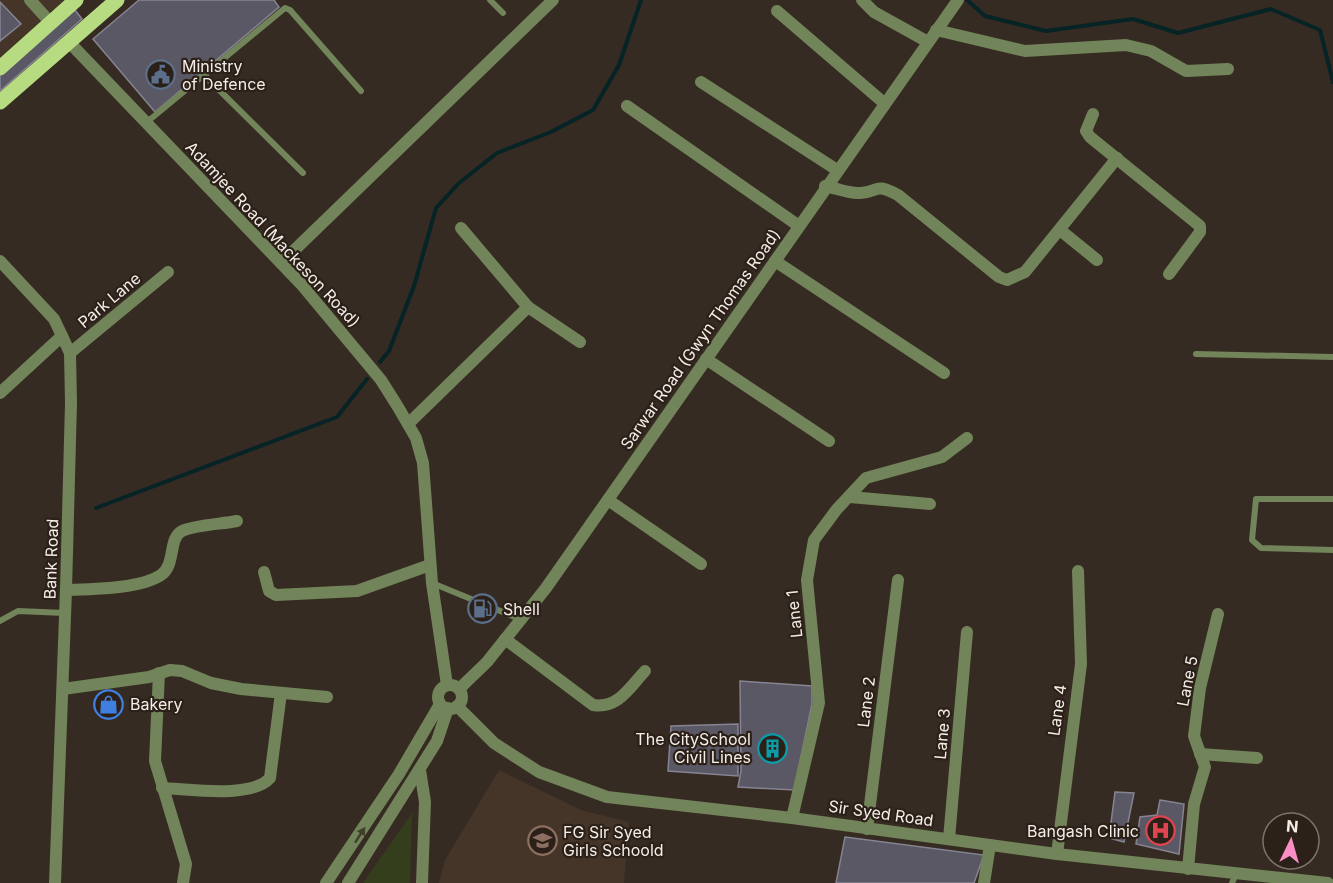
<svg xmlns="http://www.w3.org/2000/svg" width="1333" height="883" viewBox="0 0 1333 883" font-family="Inter,sans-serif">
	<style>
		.built { fill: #453528 }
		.green { fill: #353e1c }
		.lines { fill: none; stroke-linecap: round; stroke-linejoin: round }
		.stream { stroke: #062325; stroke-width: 4 }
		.building { fill: #5b5866; stroke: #868392; stroke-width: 1.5 }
		.service { stroke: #728459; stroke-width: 6 }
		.minor { stroke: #728459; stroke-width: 12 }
		.tertiary { stroke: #728459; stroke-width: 12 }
		.primary { stroke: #b6db80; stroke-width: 15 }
		.oneway { fill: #413f2c }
		.labels { text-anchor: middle; stroke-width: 4.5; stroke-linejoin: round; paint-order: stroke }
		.poi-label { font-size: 16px; fill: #f5eee8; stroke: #2c2119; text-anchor: start }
		.street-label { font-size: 16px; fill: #f5eee8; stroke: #2c2119 }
	</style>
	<rect width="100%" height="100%" fill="#362b22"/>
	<g class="built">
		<polygon points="0,0 64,0 0,58"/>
		<polygon points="499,770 581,810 629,822 624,883 439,883 445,860"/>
	</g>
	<polygon class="green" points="412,813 410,883 363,883"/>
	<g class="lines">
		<g class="stream">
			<polyline points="967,0 985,16 1046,31 1133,19 1178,33 1271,9 1320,30 1333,82"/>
			<polyline points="380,362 389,351 414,286 436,208 459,183 497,153 551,132 593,110 619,65 641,0"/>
			<polyline points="96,508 337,417 367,379"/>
		</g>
	</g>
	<g class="building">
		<polygon points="139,0 274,0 279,7 155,112 93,39"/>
		<polygon points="0,2 21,24 0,41"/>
		<polygon points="75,10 82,19 0,91 0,74"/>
		<polygon points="740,681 812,686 812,704 794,790 738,787 741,771"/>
		<polygon points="738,724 738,776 668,771 671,726"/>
		<polygon points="1115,792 1134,793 1124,842 1109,838"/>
		<polygon points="1160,800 1184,804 1179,854 1136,844 1140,817 1157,815"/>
		<polygon points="845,837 984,855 974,883 836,883"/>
	</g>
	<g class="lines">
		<g class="service">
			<polyline points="490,0 503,13"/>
			<polyline points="203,74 303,173"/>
			<polyline points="147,122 285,8 290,10 361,91"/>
			<polyline points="1196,354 1333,357"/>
			<polyline points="1333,499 1256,499 1252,540 1261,548 1333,550"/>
			<polyline points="432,583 522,620"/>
			<polyline points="0,621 18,611 65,613"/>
			<polyline points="1232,883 1236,874"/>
		</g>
		<g class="minor">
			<polyline points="862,0 874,12 928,42"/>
			<polyline points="777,11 884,103"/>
			<polyline points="936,30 1025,51 1126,45 1151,51 1186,71 1228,69"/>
			<polyline points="701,82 837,170"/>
			<polyline points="627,106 799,226"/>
			<polyline points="1093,114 1086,131 1090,137 1200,226 1200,232 1169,274"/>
			<path d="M825 186C836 188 849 194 860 193 880 192 873 182 898 195L999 277 1007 280 1025 272 1117 158"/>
			<polyline points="461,228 528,307 580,342"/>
			<polyline points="1060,230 1097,260"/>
			<polyline points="775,261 944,373"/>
			<polyline points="281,263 553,0"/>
			<polyline points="70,353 168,272"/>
			<polyline points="706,359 829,441"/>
			<polyline points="0,393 62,336"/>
			<polyline points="408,424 528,307"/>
			<polyline points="850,497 930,504"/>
			<polyline points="608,500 701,564"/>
			<polyline points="264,572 269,591 276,595 357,591 430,565"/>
			<path d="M66 590C92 589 140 589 161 575 176 565 168 538 182 531 195 525 222 524 237 521"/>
			<path d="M505 639 593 705C618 709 629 688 645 671"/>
			<polyline points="159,673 155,761 186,864 183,883"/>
			<polyline points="63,689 149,677 170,670 182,671 211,683 241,689 327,697"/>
			<polyline points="1200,754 1257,758"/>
			<polyline points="420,770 425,802 422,883"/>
			<path d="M162 788C190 789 251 799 270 778L281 693"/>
			<polyline points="792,818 819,703 807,580 814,540 837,509 866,478 942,457 967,438"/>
			<polyline points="867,829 898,580"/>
			<polyline points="949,839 967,632"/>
			<polyline points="1057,854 1081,664 1078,571"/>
			<polyline points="1188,869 1194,804 1205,767 1194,736 1200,688 1218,614"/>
			<polyline points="984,883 990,845"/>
		</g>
		<g class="tertiary">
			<polyline points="30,0 50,22"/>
			<polyline points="68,41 301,284 381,380 398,407 416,438 423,463 432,583 447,685"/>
			<polyline points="0,261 54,319 70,353 71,403 66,590 55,883"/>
			<circle cx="450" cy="697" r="12"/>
			<polyline points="459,689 487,662 546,588 958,0"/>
			<polyline points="457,706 494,743 539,772 607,797 792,818 1057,854 1328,883"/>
			<polyline points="326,883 399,774 440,704"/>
			<polyline points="348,883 437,741 448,708"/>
		</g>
		<g class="primary">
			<polyline points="0,68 76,0"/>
			<polyline points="0,102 117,0"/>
		</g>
	</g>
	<defs><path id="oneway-solid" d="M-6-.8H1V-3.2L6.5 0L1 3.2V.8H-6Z" transform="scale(1.5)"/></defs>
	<use class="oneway" href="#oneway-solid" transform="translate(360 835) rotate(-57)"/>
	<defs>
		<symbol id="civic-ring" viewBox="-11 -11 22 22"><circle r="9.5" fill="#2c2119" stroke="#5c6f8a" stroke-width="1.5"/><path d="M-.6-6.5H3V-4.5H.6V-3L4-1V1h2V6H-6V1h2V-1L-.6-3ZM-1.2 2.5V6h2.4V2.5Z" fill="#5c6f8a"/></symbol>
		<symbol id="fuel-ring" viewBox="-11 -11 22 22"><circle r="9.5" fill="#2c2119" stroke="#5c6f8a" stroke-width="1.5"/><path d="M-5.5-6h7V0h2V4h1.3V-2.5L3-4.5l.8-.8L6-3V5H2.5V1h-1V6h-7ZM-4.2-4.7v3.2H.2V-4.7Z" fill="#5c6f8a"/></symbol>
		<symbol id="shop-ring" viewBox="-11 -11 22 22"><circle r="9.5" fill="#2c2119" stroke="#3f7fe0" stroke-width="1.5"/><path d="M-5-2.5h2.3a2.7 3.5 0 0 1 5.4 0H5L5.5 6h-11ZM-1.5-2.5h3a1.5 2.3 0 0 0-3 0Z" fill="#3f7fe0"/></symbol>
		<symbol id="building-ring" viewBox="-11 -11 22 22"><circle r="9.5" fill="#2c2119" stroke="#0f9aa8" stroke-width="1.5"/><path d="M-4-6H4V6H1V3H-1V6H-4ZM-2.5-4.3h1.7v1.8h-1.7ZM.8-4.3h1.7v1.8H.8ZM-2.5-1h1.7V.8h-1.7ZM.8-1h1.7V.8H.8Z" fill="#0f9aa8"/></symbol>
		<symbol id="hospital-ring" viewBox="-11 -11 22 22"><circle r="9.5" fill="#2c2119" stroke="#e0444e" stroke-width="1.5"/><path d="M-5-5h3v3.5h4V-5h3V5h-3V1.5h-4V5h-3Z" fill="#e0444e"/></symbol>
		<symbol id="school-ring" viewBox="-11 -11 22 22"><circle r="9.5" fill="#2c2119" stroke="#8d6e63" stroke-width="1.5"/><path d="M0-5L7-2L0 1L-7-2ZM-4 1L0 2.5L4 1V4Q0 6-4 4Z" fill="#8d6e63"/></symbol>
	</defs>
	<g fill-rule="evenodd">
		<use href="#civic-ring" x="144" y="58" width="33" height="33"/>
		<use href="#fuel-ring" x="466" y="592" width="33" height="33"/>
		<use href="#shop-ring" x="92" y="688" width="33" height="33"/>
		<use href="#building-ring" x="756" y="732" width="33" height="33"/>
		<use href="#hospital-ring" x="1144" y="814" width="33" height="33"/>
		<use href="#school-ring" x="526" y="824" width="33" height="33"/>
	</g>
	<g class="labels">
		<g class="poi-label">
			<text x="182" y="72">Ministry<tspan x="182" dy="18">of Defence</tspan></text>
			<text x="503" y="615">Shell</text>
			<text x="130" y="710">Bakery</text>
			<text x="751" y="745" text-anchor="end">The CitySchool<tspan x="751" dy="18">Civil Lines</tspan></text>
			<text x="1139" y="837" text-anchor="end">Bangash Clinic</text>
			<text x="563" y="838">FG Sir Syed<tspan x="563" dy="18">Girls Schoold</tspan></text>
		</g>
		<g class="street-label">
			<text transform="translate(273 234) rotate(47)" y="6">Adamjee Road (Mackeson Road)</text>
			<text transform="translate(109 300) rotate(-40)" y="6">Park Lane</text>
			<text transform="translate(700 339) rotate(-55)" y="6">Sarwar Road (Gwyn Thomas Road)</text>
			<text transform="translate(51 559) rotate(-88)" y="6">Bank Road</text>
			<text transform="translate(794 614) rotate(-96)" y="6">Lane 1</text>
			<text transform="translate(1187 681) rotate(-79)" y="6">Lane 5</text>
			<text transform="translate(866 702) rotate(-83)" y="6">Lane 2</text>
			<text transform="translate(1057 710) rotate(-82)" y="6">Lane 4</text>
			<text transform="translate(942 734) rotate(-85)" y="6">Lane 3</text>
			<text transform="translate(881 813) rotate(8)" y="6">Sir Syed Road</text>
		</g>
	</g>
	<g transform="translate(1291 841) rotate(5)"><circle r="28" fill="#2c2119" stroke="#7c736c" stroke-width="1.5"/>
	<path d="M0-4.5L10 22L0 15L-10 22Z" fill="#fb8fc5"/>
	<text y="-9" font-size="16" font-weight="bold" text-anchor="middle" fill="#f5eee8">N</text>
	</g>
</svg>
